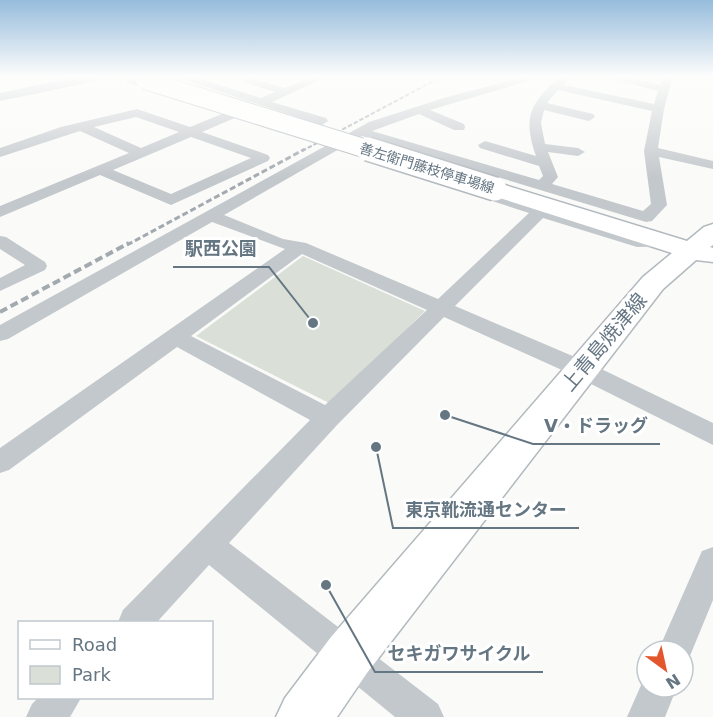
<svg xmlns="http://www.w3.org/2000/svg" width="713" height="717" viewBox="0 0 713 717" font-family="'DejaVu Sans','Noto Sans JP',sans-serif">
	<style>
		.green { fill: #dadfd7 }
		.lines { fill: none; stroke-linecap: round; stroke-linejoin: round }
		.secondary-casing { stroke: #b3babf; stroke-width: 3 }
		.minor { fill: #c3c8cc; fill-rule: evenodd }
		.tertiary { fill: #c3c8cc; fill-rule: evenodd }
		.secondary { fill: #fff; fill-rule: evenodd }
		.rail-far2 { stroke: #a2aab0; stroke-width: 2; stroke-dasharray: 4.5 2; stroke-linecap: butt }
		.rail-far1 { stroke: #a2aab0; stroke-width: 3; stroke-dasharray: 6 3; stroke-linecap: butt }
		.rail { stroke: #a2aab0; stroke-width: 4; stroke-dasharray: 8 4; stroke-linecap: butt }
		.secondary-bridge-far1-casing { stroke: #b3babf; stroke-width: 20; stroke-linecap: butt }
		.secondary-bridge-casing { stroke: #b3babf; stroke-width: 26; stroke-linecap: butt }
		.secondary-bridge-far1 { stroke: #fff; stroke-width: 18 }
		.secondary-bridge { stroke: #fff; stroke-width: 23 }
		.labels { text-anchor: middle; stroke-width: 6; stroke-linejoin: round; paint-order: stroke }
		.far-street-label { font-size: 14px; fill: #657683; stroke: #fff }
		.near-street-label { font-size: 20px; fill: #657683; stroke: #fff }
		.leader { fill: none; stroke: #657683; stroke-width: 2 }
		.callout-dot { fill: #657683; stroke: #fff; stroke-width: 2 }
		.callout-label { font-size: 18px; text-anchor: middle; font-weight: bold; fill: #657683; stroke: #fff; stroke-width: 6; stroke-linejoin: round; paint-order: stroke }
	</style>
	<rect width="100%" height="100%" fill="#fafaf8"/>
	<polygon class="green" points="303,256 425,311 331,404 196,336"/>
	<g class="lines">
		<defs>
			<polygon id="secondary" points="495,182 687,241 704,227 713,224 713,245 710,247 713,248 713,262 696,260 663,289 367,673 337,717 276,717 285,698 331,637 643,277 672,253 487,194 484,189 487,184"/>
		</defs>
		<use href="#secondary" class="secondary-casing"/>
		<g class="minor">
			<polygon points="176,77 194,77 261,98 275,92 243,82 243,78 260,77 258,80 285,88 312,77 327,77 272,102 326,118 328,121 322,125 318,124"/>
			<path d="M523 77H542L430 110 464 124 465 127 464 130H454L419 114 372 131 539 180 543 176 539 166 480 148 478 145 485 141 536 156C522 117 531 103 559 77H571L564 85 654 104 658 91 606 77H627L660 85 663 77H673L664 109 658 148 713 161V169L659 157 667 205 652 221 646 222 362 136 224 215 283 239 306 243 438 299 529 213 467 193 464 190 467 187H477L638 237 672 238 675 242 672 246 637 247 543 218 455 306 589 363 713 423V445L573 375 444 317 337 425 229 543 438 704 444 717H395L209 565 157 622H118L123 610 310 420 177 347 9 470 0 473V448L285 249 212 222 8 339 0 341V325L369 122 447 97ZM558 90 652 111 644 151 651 204 643 211 552 184 558 177 548 152 578 156 585 152 578 148 545 144 541 123 544 110 589 121 595 117 593 114 547 103ZM302 254 427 310 325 405 191 336Z"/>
			<polygon points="131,78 170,90 172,92 166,95 127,83 126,81"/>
			<path d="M137 109 190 127 229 111H237V117L202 132 268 155 270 158 268 161 171 205 100 175 0 217V206L129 153 80 131 0 157V148L61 127ZM136 117 179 132 141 148 94 127ZM191 137 251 158 171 194 113 170Z"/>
			<polygon points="0,236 6,237 45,262 47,266 45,270 0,291 0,278 25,265 0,249"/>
			<polygon points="713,547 713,600 687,663 683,665 683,651 658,651 702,551"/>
			<polygon points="646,674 647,687 677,687 665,717 627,717"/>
			<polygon points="38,698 81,698 70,717 26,717 32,704"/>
		</g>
		<polygon class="tertiary" points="75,77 103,77 97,81 0,101 0,93"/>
		<use href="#secondary" class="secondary"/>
		<polyline class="rail-far2" points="302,151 441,77"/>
		<polyline class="rail-far1" points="127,245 305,149"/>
		<polyline class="rail" points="0,312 129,243"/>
		<defs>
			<polyline id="secondary-bridge-far1" points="145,80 373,151"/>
			<polyline id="secondary-bridge" points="368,149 495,189"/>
		</defs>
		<use href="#secondary-bridge-far1" class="secondary-bridge-far1-casing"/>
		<use href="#secondary-bridge" class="secondary-bridge-casing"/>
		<use href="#secondary-bridge-far1" class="secondary-bridge-far1"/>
		<use href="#secondary-bridge" class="secondary-bridge"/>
	</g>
	<linearGradient id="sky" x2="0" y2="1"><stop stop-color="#96bcdc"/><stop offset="0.43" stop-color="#fdfdfc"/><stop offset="1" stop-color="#fdfdfc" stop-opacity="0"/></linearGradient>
	<rect width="713" height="178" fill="url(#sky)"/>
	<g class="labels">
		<g class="far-street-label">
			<text transform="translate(427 168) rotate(17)" y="5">善左衛門藤枝停車場線</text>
		</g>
		<g class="near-street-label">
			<text transform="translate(604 342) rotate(-50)" y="7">上青島焼津線</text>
		</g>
	</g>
	<path class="leader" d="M313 323L269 267H173M445 415L533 444H660M376 447L393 528H579M326 585L375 672H543"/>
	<g class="callout-dot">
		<circle cx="313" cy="323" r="6"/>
		<circle cx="445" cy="415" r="6"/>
		<circle cx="376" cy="447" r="6"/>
		<circle cx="326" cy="585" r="6"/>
	</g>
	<g class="callout-label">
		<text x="221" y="255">駅西公園</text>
		<text x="596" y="432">V・ドラッグ</text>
		<text x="486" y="516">東京靴流通センター</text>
		<text x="459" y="660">セキガワサイクル</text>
	</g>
	<rect x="18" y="621" width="195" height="78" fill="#ffffff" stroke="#c1c8cd" stroke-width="1.5"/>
	<rect x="30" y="640" width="30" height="9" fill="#ffffff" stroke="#c1c8cd" stroke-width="1.5"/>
	<text x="72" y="651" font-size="18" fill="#657683">Road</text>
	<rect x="30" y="666" width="30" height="18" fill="#dadfd7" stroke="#c1c8cd" stroke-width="1.5"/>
	<text x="72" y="681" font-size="18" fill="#657683">Park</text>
	<g transform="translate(665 669) rotate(147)"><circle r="28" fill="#ffffff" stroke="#c1c8cd" stroke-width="1.5"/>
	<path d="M0-4.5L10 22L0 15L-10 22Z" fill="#e4572e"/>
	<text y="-9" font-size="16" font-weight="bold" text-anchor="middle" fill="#657683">N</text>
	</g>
</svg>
